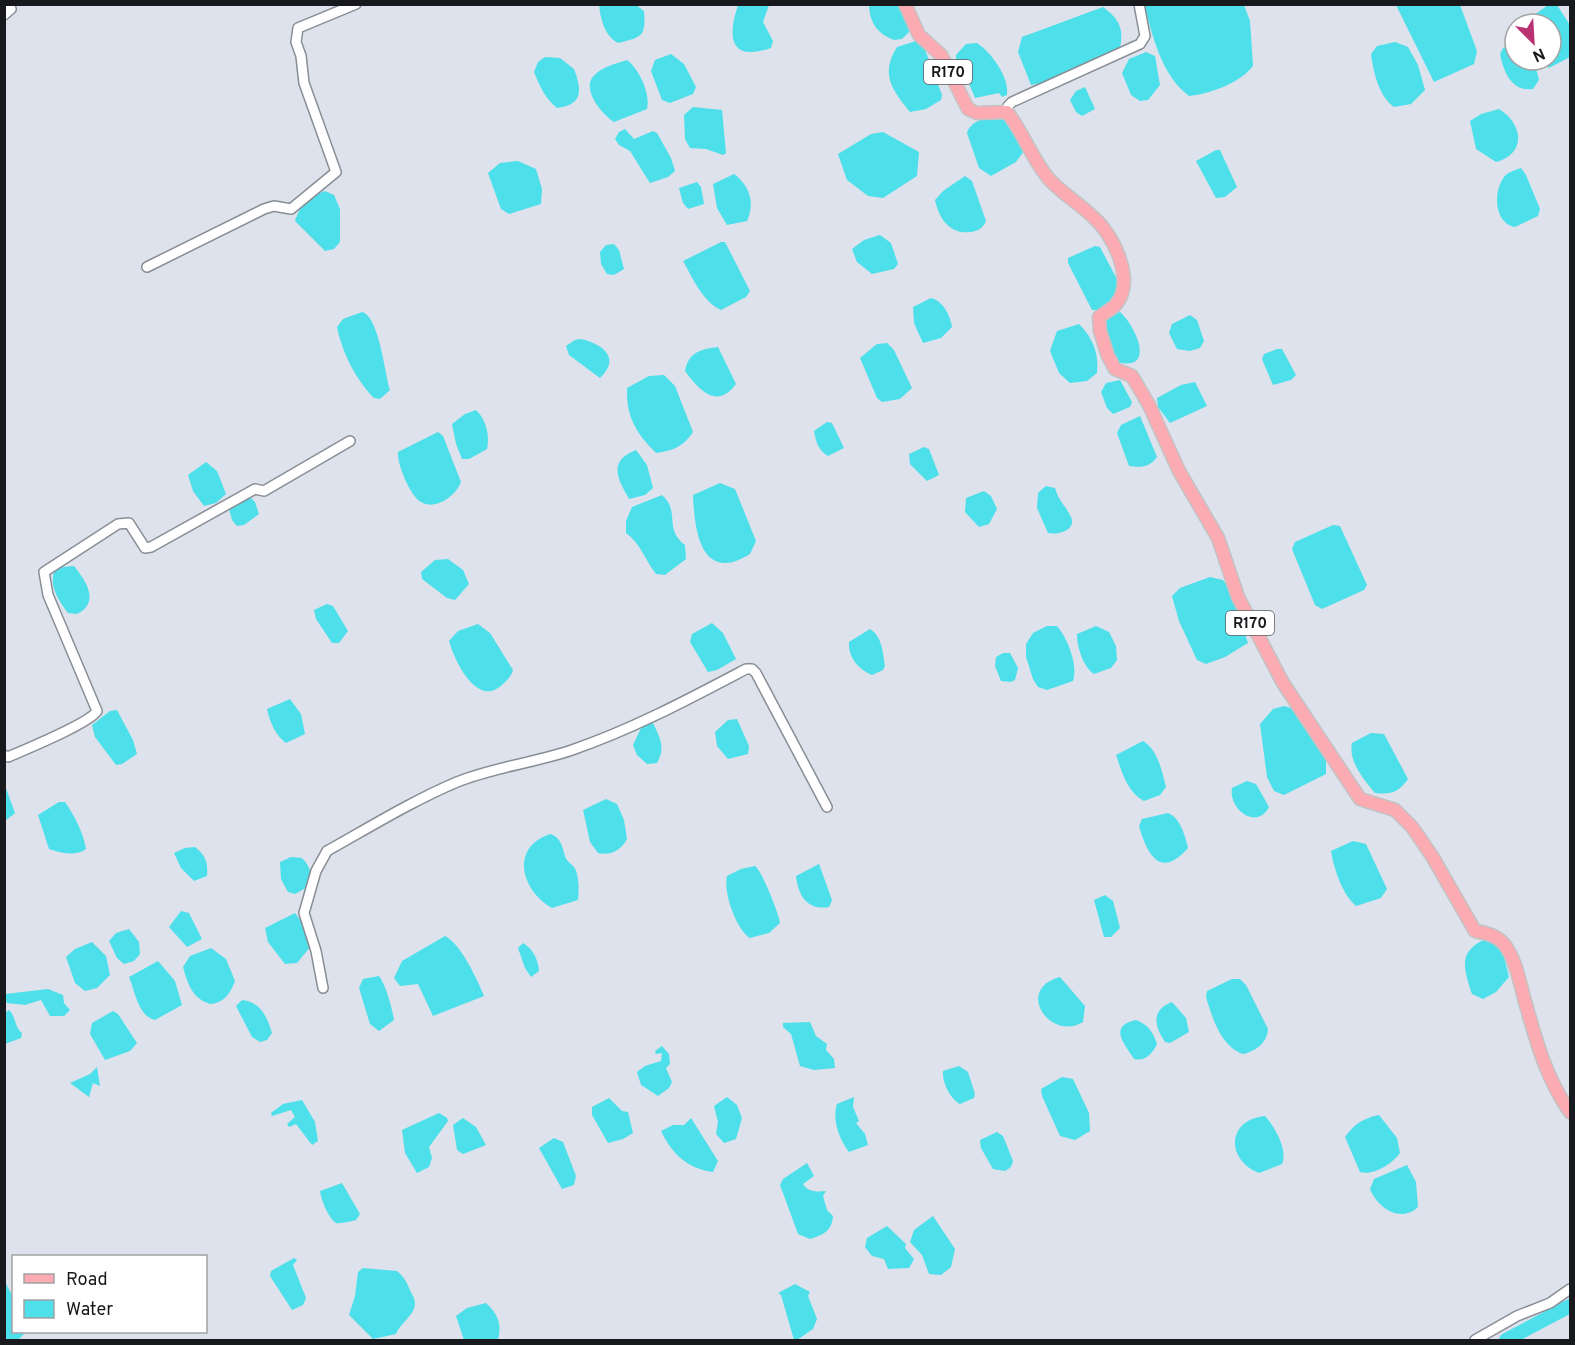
<svg xmlns="http://www.w3.org/2000/svg" width="1575" height="1345" viewBox="0 0 1575 1345" font-family="Overpass,sans-serif">
	<style>
		.water { fill: #4de0ea }
		.lines { fill: none; stroke-linecap: round; stroke-linejoin: round }
		.river { stroke: #4de0ea; stroke-width: 14 }
		.minor-casing { stroke: #888e96; stroke-width: 12 }
		.major-casing { stroke: #c3c3c4; stroke-width: 15 }
		.minor { stroke: #fff; stroke-width: 9 }
		.major { stroke: #fdabb3; stroke-width: 12 }
		.labels { text-anchor: middle; stroke-width: 4.5; stroke-linejoin: round; paint-order: stroke }
		.shield { fill: #fff; stroke: #5d5e60; stroke-width: 1.5 }
		.shield-label { font-size: 15px; font-weight: bold; fill: #17191c }
	</style>
	<rect width="100%" height="100%" fill="#dde2ec"/>
	<g class="water">
		<path d="M599 5H636L644 11C646 37 642 37 618 43 604 35 601 20 599 5Z"/>
		<path d="M738 5H769L763 22 773 41 771 48C730 62 727 38 738 5Z"/>
		<path d="M873 5H901L911 30 902 39 894 40C878 34 870 24 869 6Z"/>
		<path d="M1144 5H1244L1250 21 1253 66C1240 83 1210 94 1189 96 1161 75 1153 36 1144 5Z"/>
		<polygon points="1396,5 1460,5 1477,51 1474,64 1434,82"/>
		<polygon points="1548,5 1557,5 1570,25 1570,57 1549,68 1542,60 1551,60 1551,24 1530,24 1530,18"/>
		<path d="M1103 7C1119 19 1124 28 1120 48L1052 81 1031 85 1018 52 1022 37Z"/>
		<path d="M916 41 924 47 942 95 941 100 926 109 910 112C892 90 880 74 897 47Z"/>
		<path d="M1395 42 1408 47 1418 65 1425 90 1411 104 1394 107C1379 97 1373 71 1371 54L1377 46Z"/>
		<path d="M977 43C991 52 1010 78 1007 95L1002 97 999 93 975 98 965 74 961 75 956 63V55L966 44Z"/>
		<path d="M1515 43V60H1534L1539 80 1533 89C1512 92 1504 73 1500 54L1503 48Z"/>
		<polygon points="1146,52 1155,56 1160,85 1148,100 1140,101 1131,95 1122,73 1129,59"/>
		<polygon points="671,54 684,64 696,87 693,94 670,103 662,100 651,71 655,60"/>
		<path d="M545 57 560 58 574 69C582 90 583 105 557 108 545 98 540 87 534 72L538 62Z"/>
		<path d="M627 60C639 69 651 94 647 109L614 122C603 115 583 92 592 78 600 67 615 64 627 60Z"/>
		<polygon points="1085,87 1095,109 1082,116 1076,112 1070,100 1076,91"/>
		<polygon points="693,107 722,110 726,153 723,155 706,149 690,148 685,139 684,115"/>
		<path d="M1499 109C1522 123 1528 153 1496 162L1476 149 1470 121 1481 114Z"/>
		<path d="M994 116 1007 119 1024 151 1016 162 991 176 979 168 967 133C971 121 983 119 994 116Z"/>
		<polygon points="625,129 634,139 653,131 657,133 671,158 675,171 668,177 650,183 630,151 619,145 615,139 619,132"/>
		<polygon points="883,132 919,152 917,176 883,198 868,196 847,180 838,154 871,134"/>
		<polygon points="1216,150 1220,150 1237,187 1225,197 1216,198 1196,161"/>
		<polygon points="518,161 536,169 542,189 541,204 509,214 501,209 488,173 500,163"/>
		<path d="M1521 168 1526 175 1540 209 1538 216 1515 227C1494 223 1493 192 1504 177 1508 172 1515 170 1521 168Z"/>
		<path d="M734 174C750 186 755 203 747 221L727 225 717 208 713 184Z"/>
		<path d="M965 176 972 181 986 221C983 228 978 231 971 232 950 235 939 219 935 200L943 191Z"/>
		<polygon points="697,182 701,187 704,204 688,209 683,203 679,188"/>
		<path d="M325 191 334 195 340 209V242L334 249 325 251 295 221C301 203 307 197 325 191Z"/>
		<polygon points="880,235 891,243 898,264 894,269 872,274 857,262 852,249 864,240"/>
		<path d="M721 242H725L750 291 746 297 721 310C703 302 692 277 683 261Z"/>
		<polygon points="614,244 619,250 624,269 614,275 607,274 601,264 600,252 606,245"/>
		<polygon points="1095,246 1100,247 1119,283 1116,297 1098,310 1092,310 1068,263 1068,258"/>
		<path d="M931 298C943 301 950 315 952 327L941 338 923 343 914 323 913 307Z"/>
		<path d="M362 312C379 316 385 374 390 390L380 399 374 398C356 380 342 352 337 327L343 319Z"/>
		<path d="M1120 312C1135 325 1157 372 1117 362L1102 328 1106 317Z"/>
		<polygon points="1190,315 1197,320 1204,341 1200,348 1190,351 1177,349 1169,333 1172,324"/>
		<path d="M1079 324C1093 338 1099 353 1097 373L1087 381 1070 383 1059 373 1050 351 1057 331Z"/>
		<path d="M581 339C603 344 621 358 600 378L569 355 566 346 575 340Z"/>
		<polygon points="887,343 894,350 912,388 900,399 882,402 877,398 860,358 877,344"/>
		<path d="M718 347 736 384C717 410 699 390 685 371 688 353 700 349 718 347Z"/>
		<polygon points="1277,349 1282,349 1296,375 1291,380 1273,385 1262,359 1264,354"/>
		<path d="M664 375 675 386 693 432C684 446 673 451 656 453 636 433 626 417 627 388L649 376Z"/>
		<polygon points="1120,380 1132,402 1130,407 1113,414 1107,408 1101,392 1106,383"/>
		<polygon points="1195,382 1207,406 1170,423 1158,407 1157,398 1181,385"/>
		<path d="M476 410C486 419 490 436 487 449L469 459H462L456 444 452 424 465 414Z"/>
		<path d="M1140 416 1157 457C1150 467 1141 468 1129 466L1117 433 1121 425Z"/>
		<path d="M827 422 832 423 844 448 828 456C818 450 816 442 814 431Z"/>
		<path d="M438 432 443 436 461 482C456 496 433 513 418 500 409 492 397 464 398 452Z"/>
		<polygon points="924,447 929,449 939,475 927,481 910,464 909,454"/>
		<path d="M636 450 647 465 653 488 645 495 629 499C617 478 608 461 636 450Z"/>
		<polygon points="206,462 217,471 226,494 216,503 204,506 193,491 188,475"/>
		<path d="M720 483 735 489 756 541 750 554C743 558 732 564 724 563 696 562 694 515 693 495Z"/>
		<path d="M1046 486 1055 488C1059 502 1066 506 1071 517 1077 531 1056 535 1048 533L1037 508 1038 493Z"/>
		<polygon points="984,491 991,496 997,509 989,524 979,527 965,512 966,498"/>
		<path d="M662 495C681 512 663 528 685 545L686 559 665 575 656 574C645 560 641 544 626 533V521L632 507Z"/>
		<polygon points="249,496 255,502 259,514 244,525 237,526 232,520 229,509"/>
		<polygon points="1333,525 1340,526 1367,585 1364,590 1322,609 1315,605 1292,549 1295,542"/>
		<polygon points="448,559 463,570 469,584 455,600 447,598 422,579 421,572 435,560"/>
		<path d="M74 566C87 582 100 603 77 614L68 613C60 602 49 587 54 572L63 567Z"/>
		<polygon points="1210,577 1223,580 1230,590 1248,643 1225,657 1206,664 1197,660 1179,621 1172,596 1180,588"/>
		<polygon points="327,604 333,606 348,631 339,643 332,643 316,619 314,610"/>
		<polygon points="712,623 723,633 736,659 717,670 708,672 690,642 692,634"/>
		<path d="M478 624 490 633 513 670C511 677 507 680 502 685 477 708 455 662 449 641L458 631Z"/>
		<path d="M1047 626H1057C1068 639 1078 665 1073 681L1047 690 1038 687 1033 679 1026 657V644L1033 633Z"/>
		<path d="M1096 626 1109 632 1116 646 1117 660 1111 668 1094 674C1083 667 1077 647 1077 634Z"/>
		<path d="M870 629C882 636 883 653 885 666L883 670 872 675C858 669 848 657 849 642Z"/>
		<polygon points="1003,653 1010,653 1018,668 1015,680 1011,682 1001,681 995,666 996,657"/>
		<path d="M290 699 301 714 305 734 286 743C275 735 270 722 267 709Z"/>
		<polygon points="1284,706 1294,709 1326,755 1326,774 1284,795 1274,791 1267,777 1260,724 1273,709"/>
		<polygon points="117,710 133,740 137,754 122,764 116,765 95,737 92,725 110,711"/>
		<polygon points="737,719 749,746 748,754 728,759 717,746 715,732 728,720"/>
		<path d="M653 723C660 738 666 748 657 763L647 764 637 755 633 745 642 726Z"/>
		<path d="M1371 733 1384 734 1408 779C1399 792 1391 795 1375 793 1364 780 1348 761 1352 743Z"/>
		<path d="M1143 741C1158 750 1162 771 1166 787L1160 795 1144 801C1127 792 1122 772 1116 755Z"/>
		<path d="M1247 781 1256 784 1269 807C1257 831 1228 809 1232 788Z"/>
		<polygon points="4,783 15,813 5,821"/>
		<path d="M606 799 617 804 624 820 627 839C621 850 611 856 598 853L590 842 583 810Z"/>
		<path d="M59 802H65C74 815 83 832 86 849 75 857 61 853 49 849L38 815Z"/>
		<path d="M1168 813C1180 817 1185 836 1188 848 1160 880 1147 854 1139 826L1142 819Z"/>
		<path d="M550 834C564 838 562 852 567 860 570 864 575 866 576 871 579 879 579 892 578 900L552 908C522 891 509 848 550 834Z"/>
		<path d="M1353 841 1366 844 1387 889 1381 898 1356 906C1342 894 1334 869 1331 851Z"/>
		<path d="M195 847C206 856 208 862 207 876L194 881 181 868 174 853 185 848Z"/>
		<path d="M291 857 302 858C310 866 312 874 311 885L295 894 288 892 281 879 280 862Z"/>
		<path d="M819 864 832 900 829 907C807 911 798 895 796 876Z"/>
		<path d="M755 866C761 869 779 914 780 923L769 933 750 938C736 929 723 892 727 876L741 869Z"/>
		<polygon points="1105,895 1113,901 1120,928 1111,937 1104,937 1094,900"/>
		<polygon points="181,911 189,913 202,939 187,947 169,927"/>
		<polygon points="295,913 305,927 311,946 297,963 285,964 268,942 265,928"/>
		<polygon points="129,929 139,942 140,954 134,961 124,964 117,958 109,941 116,933"/>
		<path d="M445 936C461 944 477 979 484 996L433 1016 418 984 400 986 394 978 402 961Z"/>
		<path d="M1486 939 1496 943 1504 957 1509 977 1496 992 1483 999 1472 994C1464 969 1457 951 1486 939Z"/>
		<polygon points="92,942 106,956 110,975 97,988 85,991 75,983 66,957 75,949"/>
		<path d="M523 943C533 949 538 959 539 971L531 977 525 968 518 948Z"/>
		<path d="M211 948 226 959 235 981C230 994 224 1003 210 1004 192 998 188 985 183 967L190 956Z"/>
		<path d="M158 961 175 981 182 1005 155 1020C138 1016 135 991 129 977Z"/>
		<path d="M379 976C386 985 392 1008 394 1020L379 1031 370 1024 359 988 363 979Z"/>
		<path d="M1060 977 1085 1006 1083 1022C1050 1042 1014 989 1060 977Z"/>
		<path d="M1232 979H1240L1246 985 1268 1029C1267 1043 1256 1051 1243 1054 1221 1047 1212 1017 1206 997L1207 991Z"/>
		<polygon points="48,989 63,995 64,1003 70,1010 64,1016 50,1016 41,1000 25,1005 7,1003 5,1000 5,994"/>
		<path d="M242 1000C260 1002 267 1016 272 1033L267 1040 260 1042 252 1037 236 1006Z"/>
		<path d="M1172 1002 1186 1018 1189 1032 1170 1043 1165 1042C1154 1026 1151 1010 1172 1002Z"/>
		<path d="M9 1010C16 1016 14 1027 22 1033L21 1038 5 1044V1013Z"/>
		<polygon points="113,1011 118,1014 137,1043 130,1051 105,1060 90,1034 92,1023"/>
		<path d="M1136 1020C1149 1025 1153 1032 1157 1044 1153 1053 1145 1062 1134 1059 1124 1043 1108 1026 1136 1020Z"/>
		<polygon points="810,1022 816,1036 827,1044 826,1050 834,1059 835,1068 814,1070 800,1066 791,1034 783,1027 783,1023"/>
		<polygon points="662,1046 669,1054 670,1064 666,1068 672,1082 669,1088 658,1096 641,1085 637,1072 645,1066 661,1061 662,1053 656,1054 655,1051"/>
		<path d="M959 1066 968 1072 975 1094 974 1098 960 1104C950 1099 942 1082 943 1071Z"/>
		<polygon points="97,1067 100,1086 93,1083 89,1097 70,1083 90,1074"/>
		<polygon points="1062,1077 1073,1079 1089,1113 1090,1131 1075,1140 1060,1136 1042,1096 1041,1089"/>
		<polygon points="727,1097 737,1105 742,1118 736,1139 724,1143 716,1134 718,1122 714,1106"/>
		<path d="M854 1097 853 1107 859 1121 856 1123 865 1134 868 1145 849 1152C839 1139 832 1119 837 1104Z"/>
		<polygon points="609,1098 622,1111 628,1112 633,1133 623,1139 608,1143 592,1115 592,1107"/>
		<polygon points="302,1100 315,1122 318,1141 312,1145 296,1124 289,1127 287,1124 295,1117 291,1110 272,1116 271,1113 283,1104"/>
		<polygon points="439,1113 447,1118 448,1121 429,1147 432,1158 429,1167 417,1173 405,1153 402,1130"/>
		<path d="M1379 1115 1397 1138 1400 1153C1392 1164 1373 1176 1360 1172L1345 1137C1354 1124 1364 1118 1379 1115Z"/>
		<path d="M1265 1116C1275 1127 1288 1150 1282 1164L1259 1173C1226 1160 1226 1120 1265 1116Z"/>
		<polygon points="463,1118 476,1127 486,1145 463,1154 457,1150 453,1125"/>
		<path d="M691 1118 718 1161 713 1172C688 1169 672 1154 661 1131L673 1125H684Z"/>
		<polygon points="997,1132 1003,1136 1013,1161 1011,1167 1005,1171 993,1169 981,1148 980,1140"/>
		<polygon points="554,1138 563,1142 576,1176 574,1185 562,1189 539,1148"/>
		<path d="M807 1163 814 1176 803 1184C808 1192 817 1192 826 1191L823 1196 827 1210 833 1216C832 1231 823 1235 810 1239L798 1234 780 1185 783 1179Z"/>
		<path d="M1407 1165 1416 1182 1418 1207C1400 1224 1377 1207 1370 1189L1374 1179Z"/>
		<path d="M342 1183 360 1214 356 1220C352 1221 340 1224 336 1223 328 1218 321 1199 320 1191Z"/>
		<polygon points="933,1216 955,1249 951,1267 941,1275 929,1274 922,1255 910,1242 914,1230"/>
		<polygon points="887,1226 906,1244 905,1248 914,1259 909,1268 888,1269 884,1259 872,1256 865,1247 867,1238"/>
		<polygon points="294,1258 297,1260 293,1265 306,1298 303,1305 292,1310 270,1276 271,1271"/>
		<path d="M363 1268 397 1271C408 1281 407 1285 413 1296 421 1312 402 1320 396 1334L373 1339 349 1315 355 1296 358 1272Z"/>
		<polygon points="4,1280 13,1297 14,1332 26,1332 19,1339 5,1340"/>
		<polygon points="795,1284 810,1292 808,1296 817,1319 813,1329 797,1340 794,1340 781,1295 778,1293"/>
		<path d="M486 1303C498 1314 502 1324 498 1340H464L456 1316 467 1308Z"/>
	</g>
	<g class="lines">
		<polyline class="river" points="1506,1340 1570,1306"/>
		<defs>
			<g id="minor">
				<polyline points="4,15 11,9 9,4"/>
				<polyline points="1007,112 1008,106 1012,102 1140,44 1145,36 1139,4"/>
				<polyline points="147,267 264,209 274,206 291,209 336,172 304,83 301,56 296,42 298,28 356,4"/>
				<path d="M4 755 8 757C24 750 90 723 97 711L48 595 44 572 118 524 129 523 145 548 151 547 255 489 264 491 350 441"/>
				<path d="M323 988 316 951 304 913 316 871 327 851C370 827 412 801 457 782 494 767 534 763 572 750 633 729 689 699 746 669H752L756 673 827 807"/>
				<polyline points="1475,1340 1517,1316 1550,1303 1570,1289"/>
			</g>
			<path id="major" d="M905 4 919 35 941 55 968 109 977 113 1007 112C1023 132 1031 157 1048 178 1061 193 1079 203 1093 217 1113 234 1135 279 1117 303 1113 309 1104 313 1099 317L1100 331 1108 356 1115 369 1132 376 1149 405 1179 471 1218 538 1238 597 1283 683 1360 799 1395 810 1412 827 1432 856 1475 931C1486 933 1496 935 1504 944 1517 961 1520 985 1526 1005 1537 1044 1547 1080 1570 1112"/>
		</defs>
		<use href="#minor" class="minor-casing"/>
		<use href="#major" class="major-casing"/>
		<use href="#minor" class="minor"/>
		<use href="#major" class="major"/>
	</g>
	<g class="labels">
		<g class="shield">
			<rect x="924" y="60" width="48" height="24" rx="4.5"/>
			<rect x="1226" y="611" width="48" height="24" rx="4.5"/>
		</g>
		<g class="shield-label">
			<text x="948" y="77">R170</text>
			<text x="1250" y="628">R170</text>
		</g>
	</g>
	<rect width="1575" height="1345" fill="none" stroke="#17191c" stroke-width="12"/>
	<rect x="12" y="1255" width="195" height="78" fill="#ffffff" stroke="#a2a3a4" stroke-width="1.5"/>
	<rect x="24" y="1274" width="30" height="9" fill="#fdabb3" stroke="#a2a3a4" stroke-width="1.5"/>
	<text x="66" y="1285" font-size="18" fill="#17191c">Road</text>
	<rect x="24" y="1300" width="30" height="18" fill="#4de0ea" stroke="#a2a3a4" stroke-width="1.5"/>
	<text x="66" y="1315" font-size="18" fill="#17191c">Water</text>
	<g transform="translate(1533 42) rotate(156)"><circle r="28" fill="#ffffff" stroke="#a2a3a4" stroke-width="1.5"/>
	<path d="M0-4.5L10 22L0 15L-10 22Z" fill="#ba3271"/>
	<text y="-9" font-size="16" font-weight="bold" text-anchor="middle" fill="#17191c">N</text>
	</g>
</svg>
